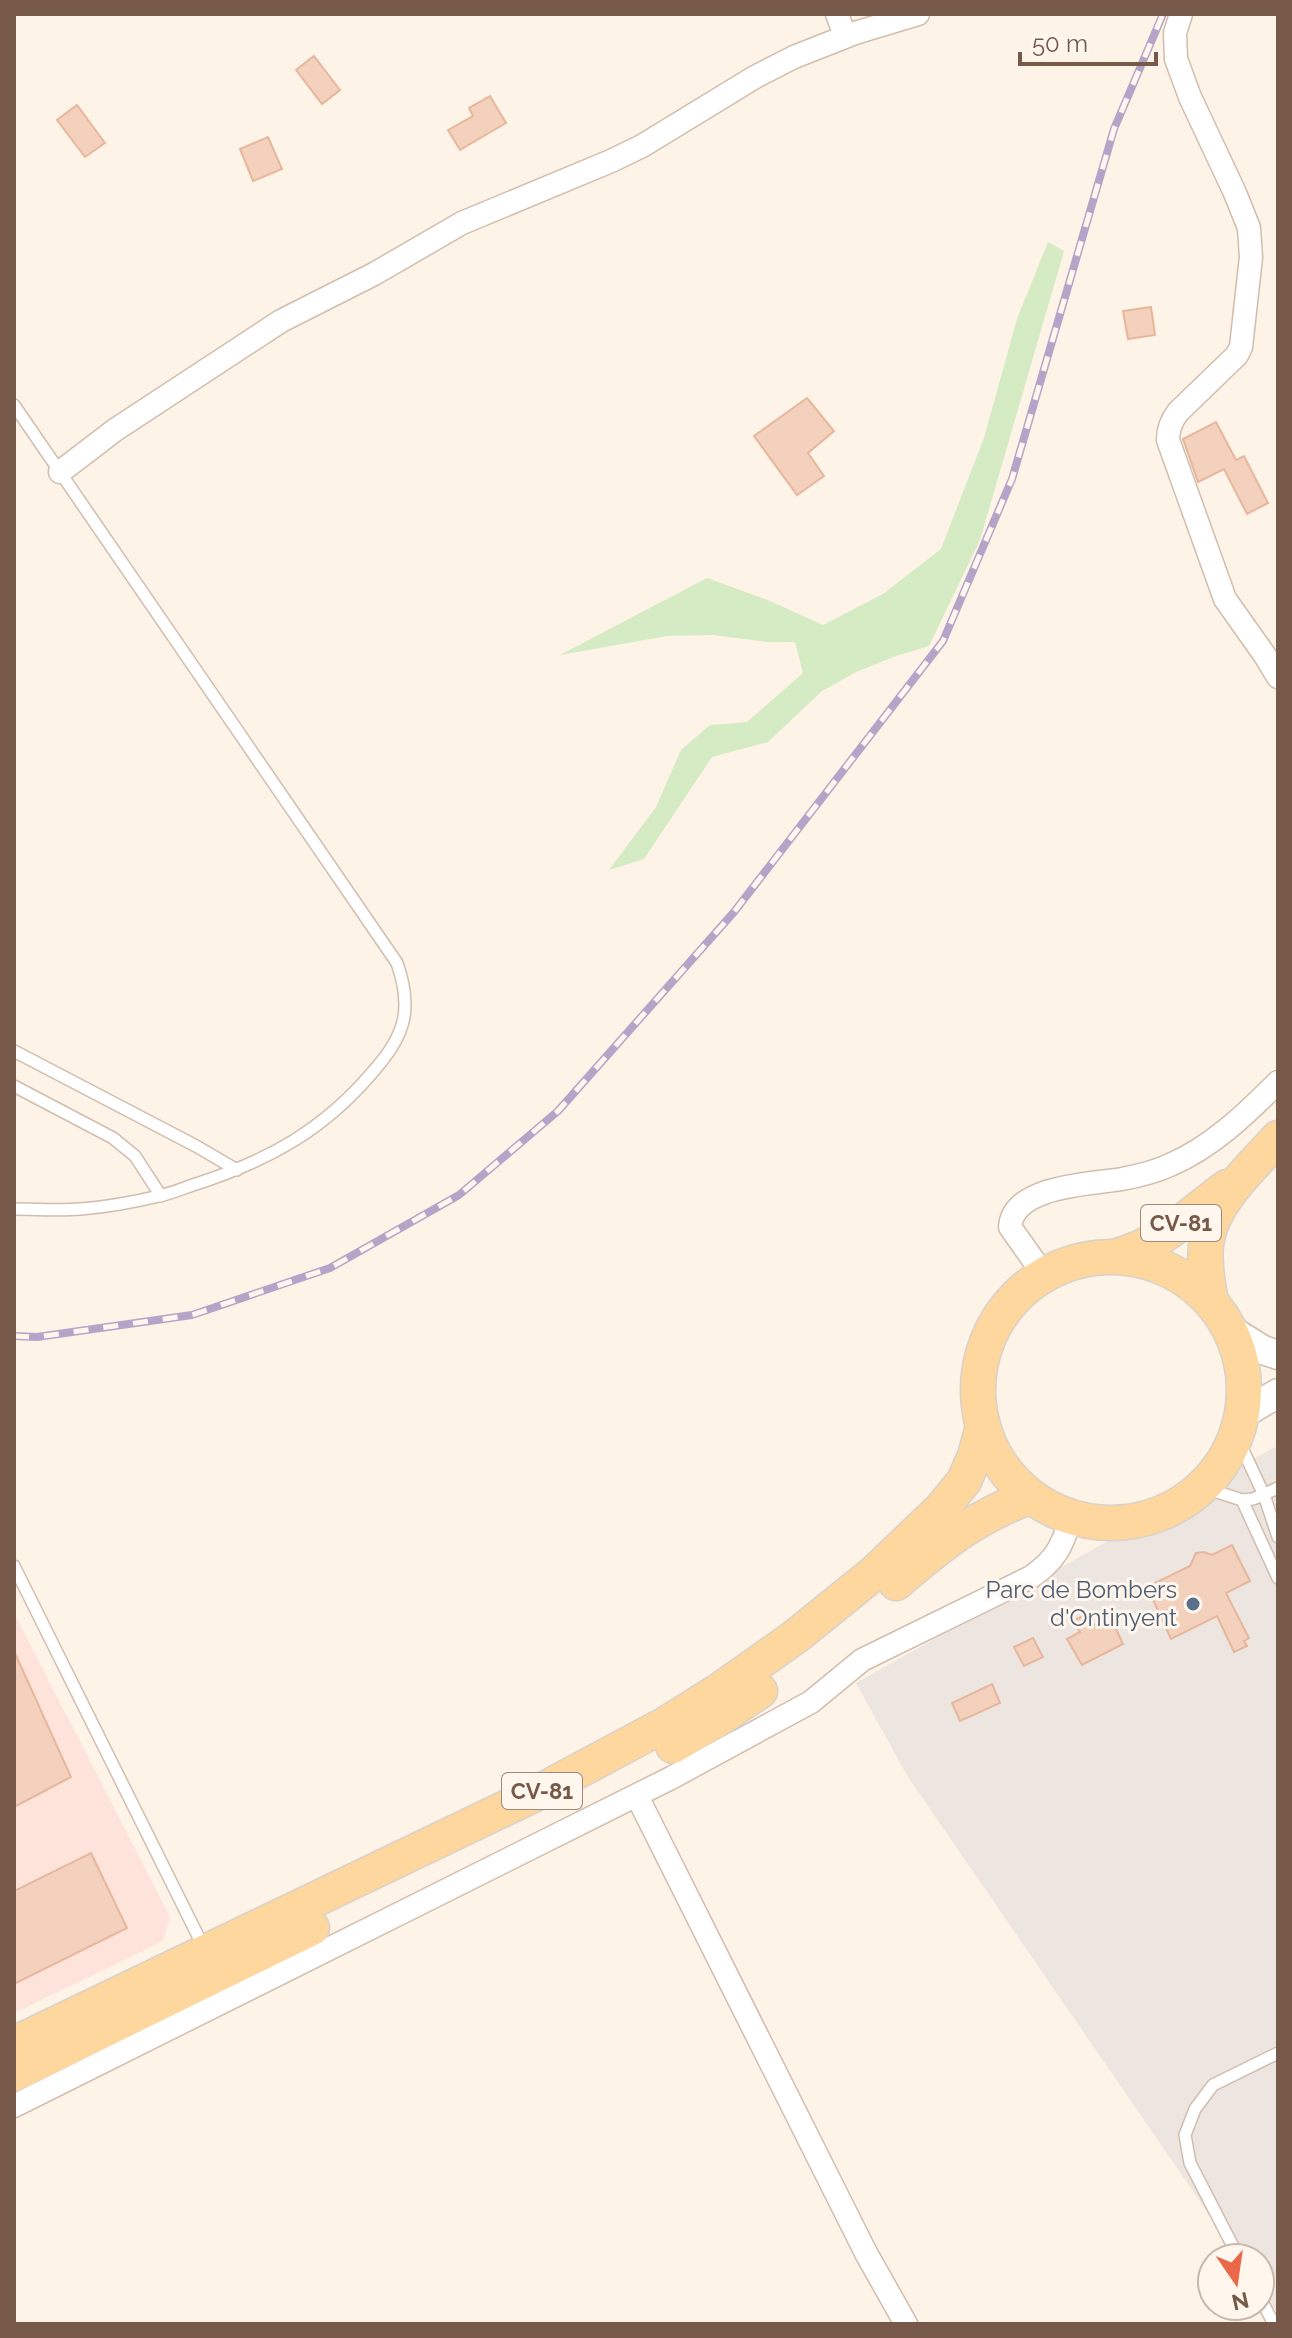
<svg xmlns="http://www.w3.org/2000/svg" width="1292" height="2338" viewBox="0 0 1292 2338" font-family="Raleway,sans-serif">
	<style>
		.commercial { fill: #fde3da }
		.industrial { fill: #ede6e0 }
		.green { fill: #d5ebc4 }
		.building { fill: #f3d1bd; stroke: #e6b79d; stroke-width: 2 }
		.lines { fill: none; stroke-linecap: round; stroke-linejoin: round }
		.service-casing { stroke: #d1bdae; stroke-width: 14 }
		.minor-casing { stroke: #d1bdae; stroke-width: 25 }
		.tertiary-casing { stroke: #d1bdae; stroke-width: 31 }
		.primary-casing { stroke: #d9d1cc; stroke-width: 37 }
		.service { stroke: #fff; stroke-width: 11 }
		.minor { stroke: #fff; stroke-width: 22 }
		.tertiary { stroke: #fff; stroke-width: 28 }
		.primary { stroke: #fdd79d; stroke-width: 34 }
		.rail-casing { stroke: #b6a4c8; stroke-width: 8 }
		.rail { stroke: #fff7ed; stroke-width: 5; stroke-dasharray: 15; stroke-linecap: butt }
		.service-dot { fill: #5c6f8a; stroke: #fff7ed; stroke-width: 3 }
		.labels { text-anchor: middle; stroke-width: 6; stroke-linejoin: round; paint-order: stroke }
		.shield { fill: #fff7ed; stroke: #a0887b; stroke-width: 2 }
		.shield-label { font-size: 22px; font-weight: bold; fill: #77594a }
		.service-label { font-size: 24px; fill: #4e5e75; stroke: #fff7ed; text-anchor: end }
	</style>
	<rect width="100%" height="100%" fill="#fdf3e6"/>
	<polygon class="commercial" points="14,1613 170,1917 163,1941 14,2013"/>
	<polygon class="industrial" points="1278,1445 1278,2314 1260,2288 1260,2258 1239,2258 908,1777 856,1683"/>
	<polygon class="green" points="1048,242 1064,251 980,540 929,646 896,656 856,672 822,691 768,742 712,757 644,859 609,870 656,807 681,750 710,725 747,722 803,673 795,642 767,642 713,635 667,636 560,655 707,578 770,601 823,625 883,594 941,549 984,438 1017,319"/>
	<g class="building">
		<polygon points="314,56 340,90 322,104 296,70"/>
		<polygon points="490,96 506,123 460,150 448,130 473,116 469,108"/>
		<polygon points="77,105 105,143 85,157 57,120"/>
		<polygon points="268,137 282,169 253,181 240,149"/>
		<polygon points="1151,307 1155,335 1128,339 1123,311"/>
		<polygon points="807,398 834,431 808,453 824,476 797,495 754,436"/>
		<polygon points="1216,422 1236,460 1244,456 1268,503 1247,514 1224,469 1198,482 1183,439"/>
		<polygon points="1232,1545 1250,1581 1226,1593 1249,1638 1244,1641 1247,1646 1234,1652 1217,1616 1171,1639 1147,1587 1190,1566 1196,1553 1204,1552 1212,1555"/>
		<polygon points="1088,1613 1094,1625 1110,1616 1123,1644 1082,1665 1067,1639 1080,1632 1073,1621"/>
		<polygon points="1033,1638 1043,1657 1024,1666 1014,1647"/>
		<polygon points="14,1651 71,1777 14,1807"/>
		<polygon points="992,1684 1000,1703 960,1721 952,1703"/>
		<polygon points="91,1853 127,1928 14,1984 14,1891"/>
	</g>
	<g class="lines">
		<defs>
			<g id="service">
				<path d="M14 405 397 963C403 980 407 998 404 1017 400 1039 386 1057 371 1074 323 1130 269 1160 199 1183 186 1187 173 1193 159 1196 134 1202 106 1207 81 1209 59 1211 36 1209 14 1209"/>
				<polyline points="14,1051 196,1146 237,1170"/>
				<polyline points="14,1086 113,1138 135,1156 161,1196"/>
				<polyline points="1236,1435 1264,1495 1278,1537"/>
				<polyline points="1202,1487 1242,1500 1278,1578"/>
				<polyline points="1242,1500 1253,1499 1278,1488"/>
				<polyline points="14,1566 204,1948"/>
				<polyline points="1239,2258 1190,2163 1185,2135 1195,2109 1213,2085 1278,2053"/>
				<polyline points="1260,2298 1274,2324"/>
			</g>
			<g id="minor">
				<polyline points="837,14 845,36"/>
				<path d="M1181 14 1175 33 1176 59 1190 97 1235 193 1249 228 1251 257 1241 347 1237 355 1178 412C1171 421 1168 429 1168 440L1225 599 1266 657 1278 677"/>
				<polyline points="60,472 115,430 281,321 374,274 462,223 611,161 642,146 755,77 794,57 855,33 918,14"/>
				<path d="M1044 1275 1010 1227C1013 1185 1093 1184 1122 1179 1138 1176 1155 1172 1170 1165 1212 1147 1246 1114 1278 1082"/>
				<polyline points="637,1796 866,2253 906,2324"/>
				<path d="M14 2106 671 1778 811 1702 862 1660 1031 1577C1056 1560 1062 1546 1071 1518"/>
			</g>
			<g id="tertiary">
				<polyline points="1231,1330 1263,1350 1278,1355"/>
				<polyline points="1243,1414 1278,1393"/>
			</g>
			<g id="primary">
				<path d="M1117 1256C1166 1242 1188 1215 1227 1187"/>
				<circle cx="1111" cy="1390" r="133"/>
				<path d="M1211 1301C1207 1281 1203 1258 1207 1239 1214 1200 1253 1166 1278 1138"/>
				<path d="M896 1583C939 1546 973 1518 1027 1498"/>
				<polyline points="673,1746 718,1719 760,1691"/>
				<polyline points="14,2044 535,1794 666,1724 717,1692 795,1637 873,1574 942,1508 964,1481 975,1456 983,1426"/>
				<polyline points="14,2074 312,1928"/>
			</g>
		</defs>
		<use href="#service" class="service-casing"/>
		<use href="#minor" class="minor-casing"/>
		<use href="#tertiary" class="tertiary-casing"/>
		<use href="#primary" class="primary-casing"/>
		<use href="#service" class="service"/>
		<use href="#minor" class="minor"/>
		<use href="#tertiary" class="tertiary"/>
		<use href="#primary" class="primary"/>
		<defs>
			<polyline id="rail" points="14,1336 37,1337 192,1315 330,1268 459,1195 558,1111 734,912 943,641 1012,479 1114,129 1163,14"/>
		</defs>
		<use href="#rail" class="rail-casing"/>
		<use href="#rail" class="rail"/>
	</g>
	<circle class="service-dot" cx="1193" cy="1604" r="8"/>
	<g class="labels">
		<g class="shield">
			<rect x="1141" y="1205" width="80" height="36" rx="6"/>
			<rect x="502" y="1773" width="80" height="36" rx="6"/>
		</g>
		<g class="shield-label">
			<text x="1181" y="1231">CV-81</text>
			<text x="542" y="1799">CV-81</text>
		</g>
		<g class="service-label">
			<text x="1177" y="1598">Parc de Bombers<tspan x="1177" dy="28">d'Ontinyent</tspan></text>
		</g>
	</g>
	<rect width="1292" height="2338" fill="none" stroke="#77594a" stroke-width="32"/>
	<g transform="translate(1236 2282) rotate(167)"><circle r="38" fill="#fff7ed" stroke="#c9b8ac" stroke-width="2"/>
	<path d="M0-6L14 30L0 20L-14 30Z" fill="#ea6848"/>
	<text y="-12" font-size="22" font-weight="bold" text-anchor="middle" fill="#77594a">N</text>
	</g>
	<path d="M1020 52v12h136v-12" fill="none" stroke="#77594a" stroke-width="4"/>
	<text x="1032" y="52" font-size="24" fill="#77594a" stroke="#fff7ed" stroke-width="6" paint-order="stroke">50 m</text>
</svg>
